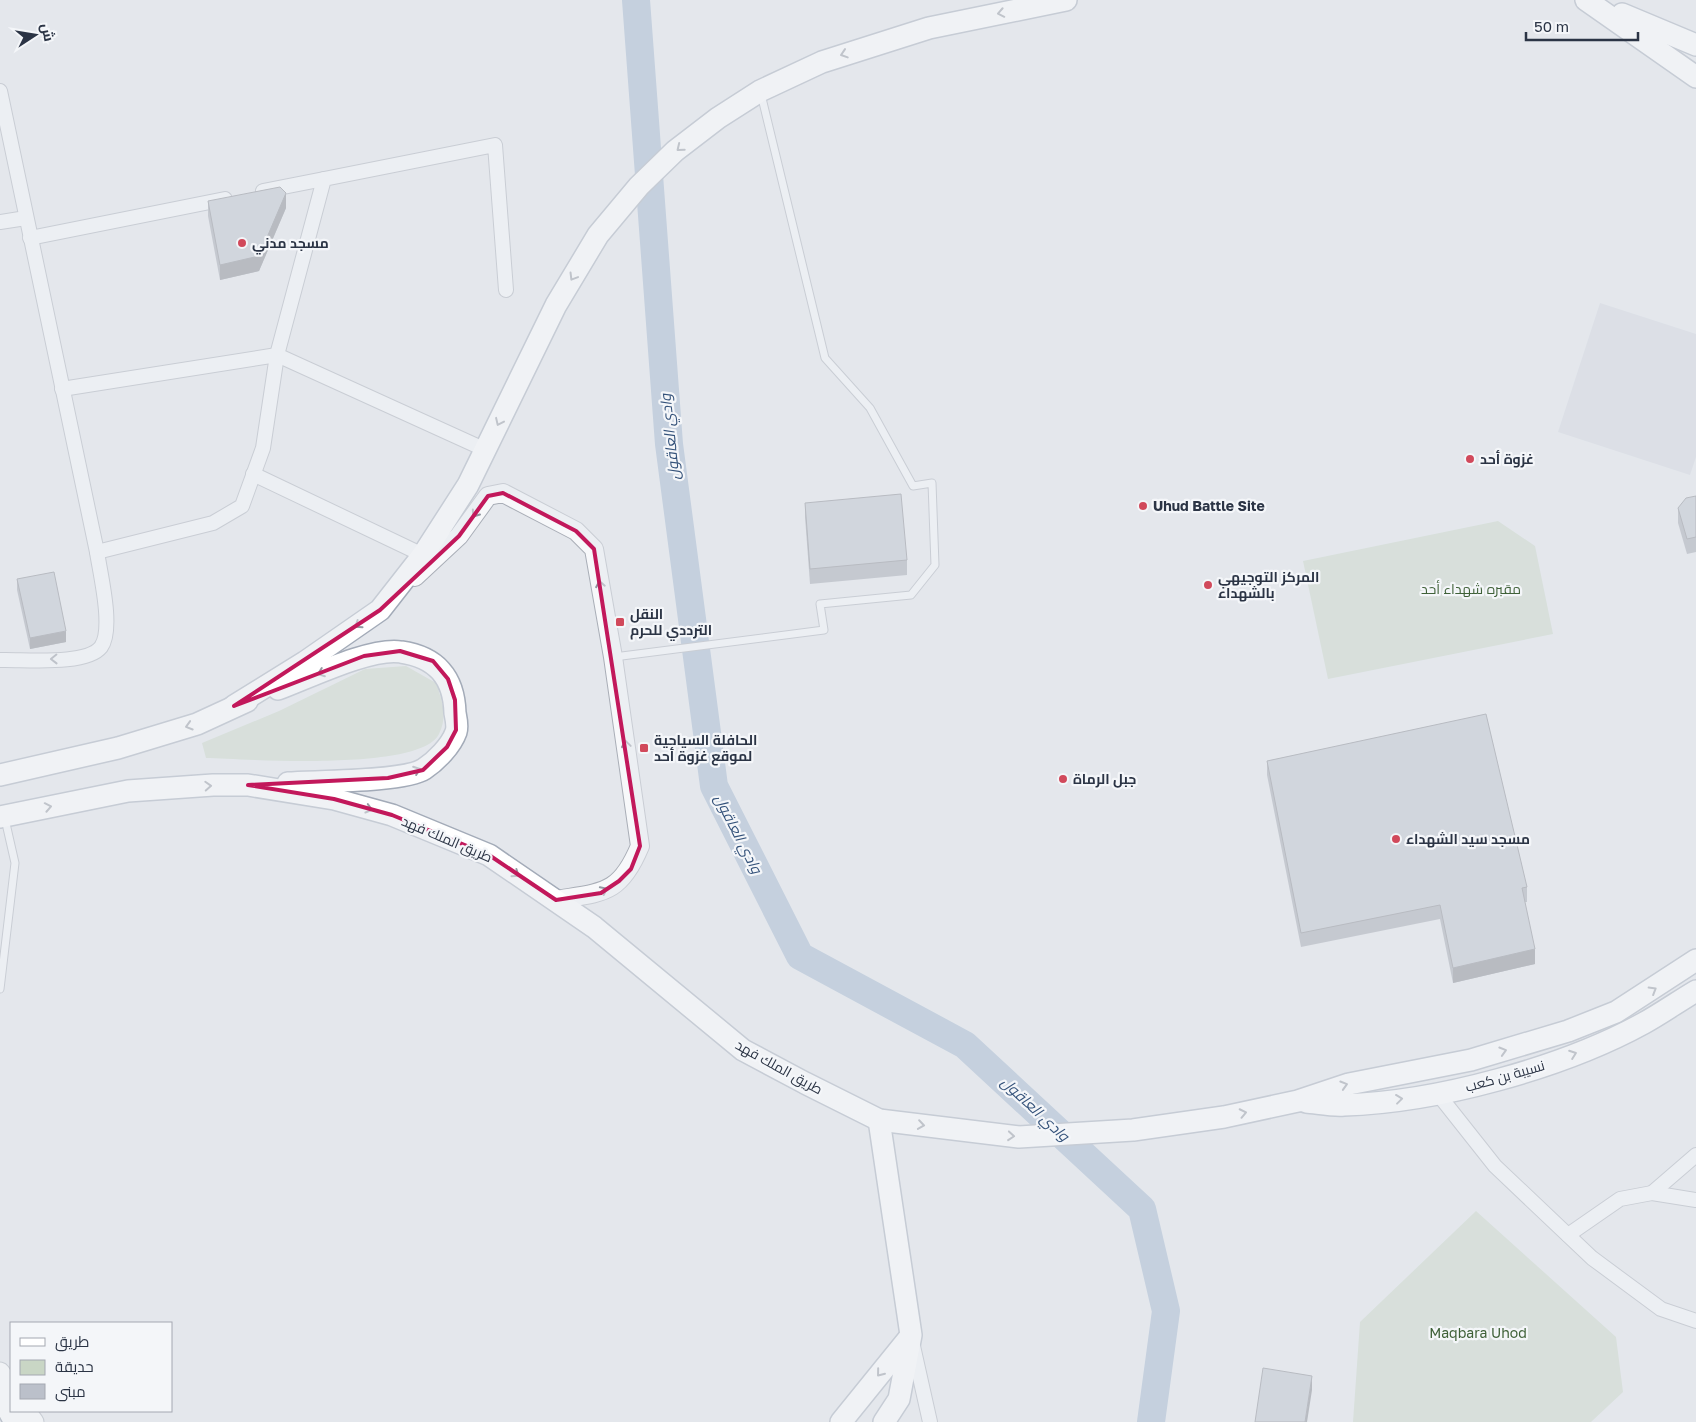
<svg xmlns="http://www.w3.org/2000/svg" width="1696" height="1422" viewBox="0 0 1696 1422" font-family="'Golos Text',Cairo,sans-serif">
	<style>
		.built { fill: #d2d6de }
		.green { fill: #c9d6c5 }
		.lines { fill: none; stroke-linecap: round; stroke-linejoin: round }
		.river { stroke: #9fb4cc; stroke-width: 28 }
		.service-casing { stroke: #a9aeb7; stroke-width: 9 }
		.minor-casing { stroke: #a9aeb7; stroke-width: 16 }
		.tertiary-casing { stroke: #a9aeb7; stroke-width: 20 }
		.secondary-casing { stroke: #a9aeb7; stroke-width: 21 }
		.primary-casing { stroke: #a3abb8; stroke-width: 24 }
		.motorway-casing { stroke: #8b94a3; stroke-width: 28 }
		.service { stroke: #f7f8fa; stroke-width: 7 }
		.minor { stroke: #f7f8fa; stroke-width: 14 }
		.tertiary { stroke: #f7f8fa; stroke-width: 18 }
		.secondary { stroke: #fff; stroke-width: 19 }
		.primary { stroke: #fff; stroke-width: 21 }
		.motorway { stroke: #fff; stroke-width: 25 }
		.wall { fill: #a1a5ae }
		.shaded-wall { fill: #83868d }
		.building { fill: #bbc0ca; stroke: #83868d }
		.oneway { stroke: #959aa2 }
		.oneway2 { stroke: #9196a0 }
		.marked { fill: none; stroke: #c2185b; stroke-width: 4; stroke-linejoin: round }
		.poi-dot { fill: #d1495b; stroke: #f4f6f9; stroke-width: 2 }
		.labels { text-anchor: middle; stroke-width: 4.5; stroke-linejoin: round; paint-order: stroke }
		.poi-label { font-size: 14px; font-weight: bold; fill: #2b3445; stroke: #f4f6f9; text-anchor: start }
		.park-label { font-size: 14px; fill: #3f6138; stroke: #f4f6f9 }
		.street-label { font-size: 14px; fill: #2b3445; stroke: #f4f6f9 }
		.water-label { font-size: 15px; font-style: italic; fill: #34527a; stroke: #f4f6f9 }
	</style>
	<rect width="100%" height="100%" fill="#e4e7ec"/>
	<polygon class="built" points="1600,303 1696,334 1696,457 1690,475 1558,432"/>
	<g class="green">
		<polygon points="1498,521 1535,546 1553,634 1328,679 1303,561"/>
		<path d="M406 666 436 683C442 701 448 716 439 734 420 772 247 759 206 758L202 743 279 711 365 669Z"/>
		<polygon points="1476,1211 1616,1337 1623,1392 1591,1422 1353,1422 1360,1322"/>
	</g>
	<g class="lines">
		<polyline class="river" points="636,0 669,444 714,786 800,956 965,1045 1142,1209 1166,1311 1151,1422"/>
		<defs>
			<g id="service">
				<polyline points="614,657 824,630 820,604 911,595 935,565 932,483 913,486 870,408 825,358 761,94"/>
				<polyline points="0,989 15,863 5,819"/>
			</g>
			<g id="minor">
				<path d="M0 91 97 552C100 573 114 629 101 647 86 666 23 659 0 660"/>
				<polyline points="263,191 324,179"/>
				<polyline points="0,222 26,218"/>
				<polyline points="30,238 225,199"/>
				<polyline points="62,389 277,355 486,450"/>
				<polyline points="253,474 423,555"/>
				<polyline points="97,552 213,523 242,506 263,448 277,355 324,179 495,145 506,290"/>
				<polyline points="1438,1094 1495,1166 1592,1258 1661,1309 1696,1321"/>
				<polyline points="1652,1193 1696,1155"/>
				<polyline points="1568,1235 1620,1199 1652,1193 1696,1200"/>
				<polyline points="913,1346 930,1422"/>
			</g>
			<path id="tertiary" d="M415 577 459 536 488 496 503 493 576 531 594 549 613 657 640 846C620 894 604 892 556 900"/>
			<g id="secondary">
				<polyline points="0,1372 11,1389"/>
				<polyline points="26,1411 34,1422"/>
			</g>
			<g id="primary">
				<polyline points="1586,0 1696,77"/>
				<polyline points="1622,14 1696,45"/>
				<path d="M278 689C308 678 371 647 401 652 436 657 454 677 455 713 456 718 458 726 456 732 451 746 436 761 424 769 404 782 316 781 288 783"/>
				<polyline points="234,706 305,662 380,610 423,555 468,485 556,305 598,235 639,186 675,151 718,118 760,91 822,62 929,28 1066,0"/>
				<polyline points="0,775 118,748 197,724 247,701"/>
				<polyline points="0,817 128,791 213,785 248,785 334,799 392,815 489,855 594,927 743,1050 805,1083 879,1120 1019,1137 1133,1130 1224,1117 1298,1101 1349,1084 1471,1060 1568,1031 1616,1012 1696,960"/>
				<path d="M1306 1102C1318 1103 1332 1106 1344 1105 1437 1102 1562 1068 1644 1023 1662 1013 1679 1001 1696 991"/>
				<polyline points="879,1120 911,1335 899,1399 884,1422"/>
				<polyline points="841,1422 909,1338"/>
			</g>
			<polyline id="motorway" points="0,1390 17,1422"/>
		</defs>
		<use href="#service" class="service-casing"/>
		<use href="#minor" class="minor-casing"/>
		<use href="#tertiary" class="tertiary-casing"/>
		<use href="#secondary" class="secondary-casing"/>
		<use href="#primary" class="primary-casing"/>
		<use href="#motorway" class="motorway-casing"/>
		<use href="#service" class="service"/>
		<use href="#minor" class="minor"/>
		<use href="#tertiary" class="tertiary"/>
		<use href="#secondary" class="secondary"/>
		<use href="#primary" class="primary"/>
		<use href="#motorway" class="motorway"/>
	</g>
	<g class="wall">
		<polygon points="208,201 286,208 259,271 220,280 208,216"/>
		<polygon points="1696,496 1696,552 1687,554 1678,523 1678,508"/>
		<polygon points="805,503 907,560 907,575 810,584 805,517"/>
		<polygon points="17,579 66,642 30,649 17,590"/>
		<polygon points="1267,761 1527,887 1527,902 1525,902 1535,964 1453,983 1440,919 1301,947 1267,775"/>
	</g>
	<g class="shaded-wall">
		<polygon points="286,193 286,208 259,271 220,280 220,265"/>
		<polygon points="66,631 66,642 30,649 30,638"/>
		<polygon points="1535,949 1535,964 1453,983 1453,968"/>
		<polygon points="1312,1376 1312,1390 1307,1422 1305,1422"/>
	</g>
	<g class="building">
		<polygon points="280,187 286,193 259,256 220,265 208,201"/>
		<polygon points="901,494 907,560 810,569 805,503"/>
		<polygon points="1696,496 1696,537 1687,539 1678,508 1686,498"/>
		<polygon points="54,572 66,631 30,638 17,579"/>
		<polygon points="1486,714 1527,887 1522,888 1535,949 1453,968 1440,905 1301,933 1267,761"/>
		<polygon points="1263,1368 1312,1376 1305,1422 1255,1422"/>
	</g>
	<defs><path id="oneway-chevron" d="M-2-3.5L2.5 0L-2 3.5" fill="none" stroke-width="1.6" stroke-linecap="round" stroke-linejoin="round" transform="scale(1.25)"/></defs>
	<g class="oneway">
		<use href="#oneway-chevron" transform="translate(1001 13) rotate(169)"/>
		<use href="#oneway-chevron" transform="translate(844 54) rotate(162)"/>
		<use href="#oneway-chevron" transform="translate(680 148) rotate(141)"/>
		<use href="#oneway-chevron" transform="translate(573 277) rotate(121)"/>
		<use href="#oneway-chevron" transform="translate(499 422) rotate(115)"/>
		<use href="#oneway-chevron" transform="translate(358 625) rotate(146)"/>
		<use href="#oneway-chevron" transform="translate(321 673) rotate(159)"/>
		<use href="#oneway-chevron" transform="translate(189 726) rotate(163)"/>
		<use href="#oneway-chevron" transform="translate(417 770) rotate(-20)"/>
		<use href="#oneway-chevron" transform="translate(208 786) rotate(-3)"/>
		<use href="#oneway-chevron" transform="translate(48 807) rotate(-11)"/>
		<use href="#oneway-chevron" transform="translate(369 809) rotate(16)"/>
		<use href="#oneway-chevron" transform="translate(516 874) rotate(34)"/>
		<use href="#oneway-chevron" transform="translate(1653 990) rotate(-31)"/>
		<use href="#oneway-chevron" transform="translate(1503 1051) rotate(-17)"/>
		<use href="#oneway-chevron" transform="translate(1573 1054) rotate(-20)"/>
		<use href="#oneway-chevron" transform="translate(1344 1085) rotate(-17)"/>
		<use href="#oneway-chevron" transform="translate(1399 1099) rotate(-7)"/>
		<use href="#oneway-chevron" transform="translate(1243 1113) rotate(-12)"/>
		<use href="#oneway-chevron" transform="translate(921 1125) rotate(8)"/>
		<use href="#oneway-chevron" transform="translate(1011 1136) rotate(5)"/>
		<use href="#oneway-chevron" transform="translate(880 1373) rotate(129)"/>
	</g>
	<g class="oneway2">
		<use href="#oneway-chevron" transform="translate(475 514) rotate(125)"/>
		<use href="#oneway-chevron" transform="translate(600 584) rotate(-100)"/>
		<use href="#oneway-chevron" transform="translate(54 659) rotate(179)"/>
		<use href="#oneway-chevron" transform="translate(626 744) rotate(-98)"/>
		<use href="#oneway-chevron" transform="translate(604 890) rotate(-26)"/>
	</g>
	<path d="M0 0H1696V1422H0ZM503 493 576 531 594 549 640 846 631 869 619 881 601 893 556 900 489 855 392 815 334 799 248 785 388 778 423 770 447 747 456 730 455 700 448 679 433 661 400 651 364 656 234 706 380 610 459 536 488 496Z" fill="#e4e7ec" fill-opacity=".55" fill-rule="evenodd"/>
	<path class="marked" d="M503 493 576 531 594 549 640 846 631 869 619 881 601 893 556 900 489 855 392 815 334 799 248 785 388 778 423 770 447 747 456 730 455 700 448 679 433 661 400 651 364 656 234 706 380 610 459 536 488 496Z"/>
	<g class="poi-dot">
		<circle cx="242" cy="243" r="5"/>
		<circle cx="1470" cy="459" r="5"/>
		<circle cx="1143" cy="506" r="5"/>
		<circle cx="1208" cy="585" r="5"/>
		<rect x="615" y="617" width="10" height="10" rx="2.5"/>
		<rect x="639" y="743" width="10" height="10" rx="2.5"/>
		<circle cx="1063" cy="779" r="5"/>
		<circle cx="1396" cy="839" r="5"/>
	</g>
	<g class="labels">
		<g class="poi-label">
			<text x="252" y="248">مسجد مدني</text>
			<text x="1480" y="464">غزوة أحد</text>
			<text x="1153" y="511">Uhud Battle Site</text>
			<text x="1218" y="582">المركز التوجيهي<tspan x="1218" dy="16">بالشهداء</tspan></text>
			<text x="630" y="619">النقل<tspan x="630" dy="16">الترددي للحرم</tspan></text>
			<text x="654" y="745">الحافلة السياحية<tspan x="654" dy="16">لموقع غزوة أحد</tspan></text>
			<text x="1073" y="784">جبل الرماة</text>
			<text x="1406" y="844">مسجد سيد الشهداء</text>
		</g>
		<g class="park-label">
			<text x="1471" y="594">مقبره شهداء أحد</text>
			<text x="1478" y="1338">Maqbara Uhod</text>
		</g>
		<g class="street-label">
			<text transform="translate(447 839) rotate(23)" y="5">طريق الملك فهد</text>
			<text transform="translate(779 1067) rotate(29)" y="5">طريق الملك فهد</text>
			<text transform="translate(1505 1076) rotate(-16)" y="5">نسيبة بن كعب</text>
		</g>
		<g class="water-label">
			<text transform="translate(670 437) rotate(-96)" y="5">وادي العاقول</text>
			<text transform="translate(738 834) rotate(63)" y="5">وادي العاقول</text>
			<text transform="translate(1035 1109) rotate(43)" y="5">وادي العاقول</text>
		</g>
	</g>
	<rect x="10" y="1322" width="162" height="90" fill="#f4f6f9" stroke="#a4a8b1"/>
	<rect x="20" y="1338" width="25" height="8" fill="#ffffff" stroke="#a4a8b1"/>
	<text x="55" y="1347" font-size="15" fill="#2b3445">طريق</text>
	<rect x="20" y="1360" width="25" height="15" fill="#c9d6c5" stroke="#a4a8b1"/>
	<text x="55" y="1372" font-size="15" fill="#2b3445">حديقة</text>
	<rect x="20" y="1384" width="25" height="15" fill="#bbc0ca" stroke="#a4a8b1"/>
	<text x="55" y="1397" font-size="15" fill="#2b3445">مبنى</text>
	<g transform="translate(35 35) rotate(78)" stroke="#f4f6f9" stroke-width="4" paint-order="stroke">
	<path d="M0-4L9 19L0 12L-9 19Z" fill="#2b3445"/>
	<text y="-8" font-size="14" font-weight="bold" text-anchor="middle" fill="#2b3445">ش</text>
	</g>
	<path d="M1526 32v8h112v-8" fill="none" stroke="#2b3445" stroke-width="2.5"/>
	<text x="1534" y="32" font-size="15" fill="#2b3445" stroke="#f4f6f9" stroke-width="4" paint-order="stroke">50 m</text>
</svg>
